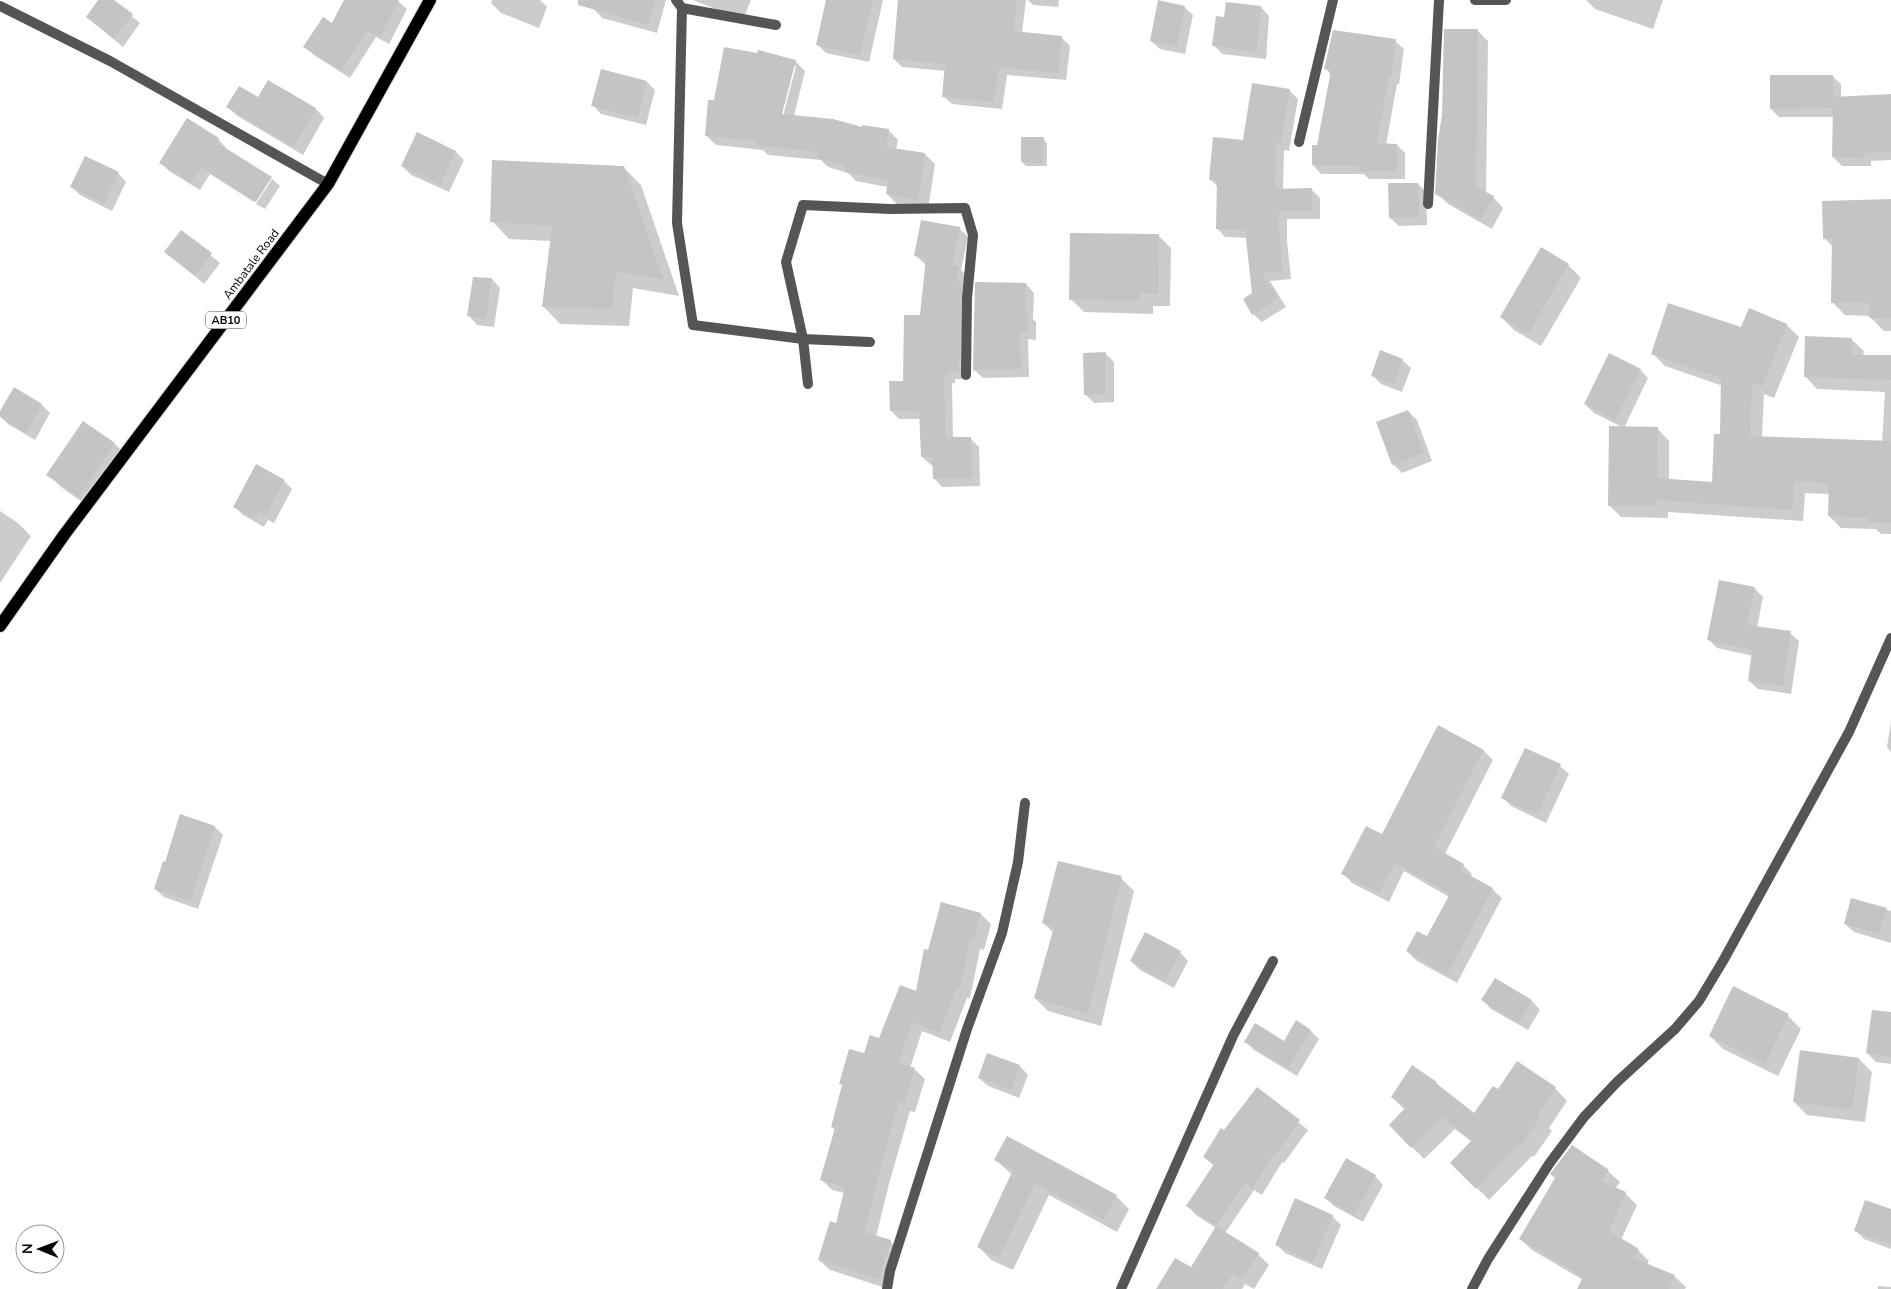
<svg xmlns="http://www.w3.org/2000/svg" width="1891" height="1289" viewBox="0 0 1891 1289" font-family="'Nunito Sans',sans-serif">
	<style>
		.shadow { fill: #0003; fill-rule: evenodd }
		.building { fill: #c4c4c4 }
		.lines { fill: none; stroke-linecap: round; stroke-linejoin: round }
		.primary-casing { stroke: #dbdbdb; stroke-width: 14 }
		.minor { stroke: #555; stroke-width: 10 }
		.primary { stroke: #000; stroke-width: 12 }
		.labels { text-anchor: middle; stroke-width: 4; stroke-linejoin: round; paint-order: stroke }
		.shield { fill: #fff; stroke: #4c4c4c; stroke-width: 1 }
		.shield-label { font-size: 11px; font-weight: bold; fill: #000 }
		.street-label { font-size: 12px; fill: #000; stroke: #fff }
	</style>
	<rect width="100%" height="100%" fill="#fff"/>
	<g class="shadow">
		<polygon points="100,0 112,0 140,23 123,47 87,17"/>
		<polygon points="346,0 397,0 407,9 389,44 376,37 350,78 314,55 305,47 333,25"/>
		<polygon points="492,0 540,0 547,7 539,28 501,13 491,3"/>
		<polygon points="596,0 666,0 657,33 602,18 594,9"/>
		<polygon points="693,0 751,0 743,20"/>
		<polygon points="829,0 883,0 869,62 826,53 817,44"/>
		<polygon points="899,0 1026,0 1022,33 1061,37 1070,46 1066,80 1007,75 1002,109 952,104 943,96 946,71 902,67 894,59"/>
		<polygon points="1028,0 1059,0 1058,7 1033,5"/>
		<polygon points="1586,0 1663,0 1653,29 1595,9"/>
		<polygon points="1184,7 1193,15 1185,54 1160,49 1151,41"/>
		<polygon points="1261,7 1269,16 1266,59 1222,54 1214,45 1225,19"/>
		<polygon points="1477,30 1488,41 1486,194 1493,197 1503,208 1492,229 1448,204 1437,193"/>
		<polygon points="1395,41 1404,49 1399,84 1397,84 1386,145 1397,145 1405,153 1405,179 1369,179 1364,174 1321,174 1313,165 1318,147 1331,75 1325,68"/>
		<path d="M795 61 805 71 794 116 863 129 888 130 898 140 896 150 925 154 935 164 928 209 897 204 887 194 888 187 856 181 848 173 828 167 821 160 768 155 763 150 716 145 706 135 715 102ZM793 66H796L782 120 779 119Z"/>
		<polygon points="1832,76 1841,84 1841,98 1891,96 1891,160 1871,161 1871,166 1842,166 1833,157 1834,117 1779,117 1771,109"/>
		<polygon points="268,81 316,109 324,118 303,155 236,115 228,107 258,99"/>
		<polygon points="647,82 655,90 646,125 601,114 593,105"/>
		<polygon points="1289,90 1298,99 1289,151 1284,150 1283,190 1311,189 1320,198 1320,219 1287,219 1287,241 1291,279 1270,281 1286,307 1262,322 1253,314 1253,293 1247,238 1225,237 1217,228 1218,187 1211,180"/>
		<polygon points="218,139 226,148 225,149 270,178 254,202 210,174 200,190 169,171 161,163"/>
		<polygon points="1043,139 1047,143 1047,166 1026,166 1022,162"/>
		<polygon points="456,152 464,160 449,192 411,175 402,166"/>
		<polygon points="624,168 641,185 679,296 633,288 629,326 560,324 543,306 551,241 509,239 492,221"/>
		<polygon points="118,173 126,182 112,211 80,195 72,187"/>
		<polygon points="272,179 280,186 265,209 256,204"/>
		<polygon points="1418,184 1426,192 1427,225 1399,226 1390,218"/>
		<polygon points="1891,200 1891,331 1884,331 1871,318 1871,316 1845,315 1832,302 1833,247 1824,238"/>
		<polygon points="959,228 968,237 961,270 967,276 967,379 955,379 955,383 952,383 953,438 970,438 979,447 980,486 942,487 934,478 933,465 931,465 922,457 921,419 899,419 891,411 904,382 921,316 926,265 915,255"/>
		<polygon points="181,231 220,263 204,284 166,252"/>
		<polygon points="1158,235 1171,248 1170,306 1153,306 1153,314 1084,312 1071,299"/>
		<polygon points="1568,265 1581,278 1541,346 1514,330 1501,317"/>
		<polygon points="492,279 500,288 494,327 477,325 469,316"/>
		<polygon points="1026,284 1034,293 1033,319 1036,322 1036,340 1028,339 1029,377 983,378 974,370"/>
		<polygon points="1750,310 1787,325 1799,337 1774,398 1764,394 1762,437 1882,442 1885,392 1817,389 1805,376 1851,339 1864,351 1863,356 1891,357 1891,534 1881,534 1876,529 1841,528 1829,516 1830,494 1805,493 1803,521 1668,512 1668,518 1621,517 1609,505 1657,428 1669,441 1669,480 1713,483 1721,436 1723,386 1665,366 1653,354 1742,329"/>
		<polygon points="1105,353 1114,362 1114,402 1094,403 1085,394"/>
		<polygon points="1402,360 1411,368 1402,392 1381,384 1373,376"/>
		<polygon points="1640,370 1648,378 1624,428 1594,413 1585,404"/>
		<polygon points="14,389 42,405 50,413 35,440 8,424 0,416"/>
		<polygon points="1408,411 1417,420 1432,461 1402,473 1393,464"/>
		<polygon points="115,444 128,457 92,509 61,487 48,474"/>
		<polygon points="284,481 292,489 274,523 268,520 264,527 243,515 235,507"/>
		<polygon points="0,511 18,523 31,536 0,583"/>
		<polygon points="1754,588 1763,597 1757,628 1790,633 1799,641 1791,694 1758,689 1749,681 1753,656 1717,648 1709,640"/>
		<polygon points="1891,722 1891,752 1887,747"/>
		<polygon points="1438,727 1484,751 1493,760 1445,854 1463,865 1472,874 1471,877 1492,889 1502,898 1457,983 1417,961 1407,951 1427,938 1449,897 1404,871 1389,902 1352,883 1343,873 1383,836"/>
		<polygon points="1560,766 1569,774 1546,823 1511,806 1503,798"/>
		<polygon points="181,816 215,827 223,835 198,909 164,897 155,889 166,864"/>
		<polygon points="1121,878 1134,891 1101,1026 1048,1011 1035,998 1054,933 1043,923"/>
		<polygon points="1852,900 1891,911 1891,943 1854,932 1845,924"/>
		<polygon points="981,914 991,924 984,950 980,949 970,998 967,998 950,1042 922,1031 910,1068 914,1069 925,1079 915,1112 910,1111 889,1184 876,1237 890,1241 900,1252 889,1289 830,1270 819,1260 837,1225 844,1193 832,1190 821,1179 835,1130 832,1127 865,1055 880,1039 917,993 929,951"/>
		<polygon points="1180,952 1188,961 1174,988 1140,970 1131,961"/>
		<polygon points="1495,979 1532,1001 1540,1010 1528,1030 1491,1009 1483,1000"/>
		<polygon points="1891,1014 1891,1064 1876,1062 1867,1053"/>
		<polygon points="1788,1016 1801,1029 1778,1076 1723,1049 1710,1036"/>
		<polygon points="1311,1031 1319,1039 1297,1076 1254,1050 1246,1042 1284,1043"/>
		<polygon points="1859,1059 1872,1072 1865,1122 1807,1115 1794,1102"/>
		<polygon points="1020,1066 1028,1075 1019,1098 988,1086 979,1078"/>
		<polygon points="1555,1088 1567,1101 1549,1128 1552,1131 1534,1157 1532,1156 1489,1200 1452,1163 1472,1142 1455,1129 1424,1159 1390,1125 1405,1110 1392,1097 1475,1115 1498,1091"/>
		<polygon points="1257,1089 1308,1130 1284,1163 1282,1162 1262,1195 1254,1190 1225,1233 1258,1254 1269,1265 1254,1289 1245,1284 1242,1289 1158,1289 1191,1269 1216,1228 1196,1215 1188,1206 1214,1166 1204,1157"/>
		<polygon points="1572,1147 1608,1171 1620,1182 1615,1189 1625,1193 1637,1205 1621,1240 1638,1250 1649,1261 1647,1265 1674,1276 1686,1287 1685,1289 1579,1289 1583,1280 1532,1250 1521,1239 1556,1178"/>
		<polygon points="996,1160 1116,1196 1129,1209 1117,1232 1049,1195 1013,1270 991,1260 978,1246 1012,1175"/>
		<polygon points="1375,1176 1383,1185 1363,1222 1334,1206 1326,1198"/>
		<polygon points="1891,1211 1891,1249 1864,1239 1856,1231"/>
		<polygon points="1332,1216 1341,1225 1322,1269 1285,1253 1277,1245"/>
		<polygon points="1878,1286 1891,1287 1891,1289 1878,1289"/>
	</g>
	<g class="building">
		<polygon points="98,0 114,0 133,14 114,39 86,17"/>
		<polygon points="344,0 399,0 380,37 367,30 341,71 303,47 323,17 332,23"/>
		<polygon points="578,0 655,0 648,25 578,5"/>
		<polygon points="826,0 873,0 860,55 816,45"/>
		<polygon points="898,0 1017,0 1014,31 1062,36 1058,73 999,67 994,102 942,97 945,64 893,59"/>
		<polygon points="1158,0 1185,6 1177,46 1150,41"/>
		<polygon points="1226,2 1261,6 1257,52 1212,46 1216,16 1224,17"/>
		<polygon points="1444,29 1478,29 1476,187 1494,196 1481,219 1435,194 1438,140 1442,115"/>
		<polygon points="1333,30 1396,39 1391,76 1389,76 1377,143 1397,144 1397,171 1359,171 1359,166 1312,165 1312,145 1317,145 1331,70 1324,69"/>
		<polygon points="724,47 757,53 758,50 796,60 782,114 833,119 862,127 862,125 889,129 886,147 925,153 918,200 886,194 888,180 845,172 846,166 817,158 818,152 757,145 757,141 705,136 708,100 714,100"/>
		<polygon points="601,69 647,81 638,118 591,106"/>
		<polygon points="1770,75 1833,75 1833,97 1891,94 1891,152 1863,153 1863,158 1832,157 1833,108 1770,109"/>
		<polygon points="268,80 316,108 294,147 226,107 239,86 258,97"/>
		<polygon points="1252,83 1290,89 1281,143 1276,142 1275,189 1312,188 1312,211 1279,211 1279,231 1283,271 1262,273 1278,298 1252,315 1243,299 1252,293 1245,230 1216,229 1217,181 1209,180 1213,137 1243,140"/>
		<polygon points="187,118 219,138 216,142 272,177 256,202 201,167 191,183 159,163"/>
		<polygon points="417,132 456,151 440,185 401,166"/>
		<polygon points="1021,137 1044,137 1043,163 1021,162"/>
		<polygon points="85,156 119,172 104,203 70,187"/>
		<polygon points="492,160 624,166 663,279 616,272 612,309 542,307 552,226 490,222"/>
		<polygon points="1388,183 1418,183 1419,217 1389,218"/>
		<polygon points="1891,199 1891,319 1869,318 1870,303 1831,303 1832,238 1823,239 1822,201"/>
		<polygon points="921,220 960,227 952,265 959,266 957,282 962,282 959,371 947,371 947,375 944,375 946,437 971,437 972,478 933,479 932,457 921,457 919,411 890,411 889,381 903,381 904,315 920,315 926,258 914,256"/>
		<polygon points="181,230 212,253 195,276 164,252"/>
		<polygon points="1070,233 1159,234 1158,294 1140,293 1140,301 1069,300"/>
		<polygon points="1541,247 1569,264 1528,334 1500,317"/>
		<polygon points="473,277 492,278 486,319 467,316"/>
		<polygon points="975,282 1026,283 1025,312 1028,312 1027,331 1020,331 1021,369 973,370"/>
		<polygon points="1668,303 1741,327 1749,308 1787,324 1762,387 1752,383 1750,436 1891,441 1891,523 1868,522 1868,518 1828,516 1829,483 1794,481 1792,510 1656,500 1656,506 1608,506 1609,426 1658,427 1657,478 1712,482 1714,434 1720,434 1721,378 1651,354"/>
		<polygon points="1805,336 1852,338 1851,355 1891,355 1891,380 1804,377"/>
		<polygon points="1380,350 1403,359 1394,384 1371,376"/>
		<polygon points="1106,352 1106,394 1084,395 1083,353"/>
		<polygon points="1609,353 1641,369 1615,420 1584,404"/>
		<polygon points="14,387 42,404 26,433 0,417 0,411"/>
		<polygon points="1408,410 1424,453 1392,465 1376,422"/>
		<polygon points="83,421 115,443 79,497 46,475"/>
		<polygon points="256,464 285,480 266,515 260,512 255,519 233,507"/>
		<polygon points="1719,580 1755,587 1747,625 1791,631 1783,686 1748,681 1752,650 1707,640"/>
		<polygon points="1438,725 1484,750 1464,787 1434,847 1464,864 1460,870 1493,888 1447,975 1406,951 1417,931 1427,936 1450,894 1395,863 1379,893 1341,874 1366,826 1382,834"/>
		<polygon points="1525,748 1561,764 1537,815 1501,798"/>
		<polygon points="180,814 215,826 190,901 154,889 163,861 165,862"/>
		<polygon points="1058,861 1122,876 1088,1014 1034,998 1054,927 1042,923"/>
		<polygon points="1851,898 1887,908 1879,934 1844,924"/>
		<polygon points="941,902 981,913 974,940 970,939 960,989 957,988 939,1033 912,1022 898,1063 915,1068 905,1103 899,1101 879,1173 865,1232 891,1240 879,1279 818,1260 830,1221 836,1223 845,1187 820,1180 835,1128 831,1127 842,1085 839,1084 849,1049 864,1053 870,1035 879,1038 900,985 916,991 924,949 928,950"/>
		<polygon points="1145,932 1181,951 1165,981 1130,961"/>
		<polygon points="1495,978 1532,1000 1519,1023 1481,1000"/>
		<polygon points="1733,986 1789,1014 1765,1064 1709,1036"/>
		<polygon points="1872,1010 1891,1012 1891,1057 1866,1053"/>
		<polygon points="1296,1020 1311,1030 1288,1068 1244,1042 1255,1023 1284,1041"/>
		<polygon points="1800,1050 1859,1058 1852,1110 1793,1102"/>
		<polygon points="987,1053 1020,1065 1011,1090 978,1078"/>
		<polygon points="1517,1061 1556,1087 1537,1116 1540,1118 1521,1146 1519,1144 1476,1189 1450,1163 1472,1140 1442,1117 1411,1148 1389,1125 1406,1107 1391,1097 1412,1065 1437,1082 1436,1083 1474,1113 1493,1086 1498,1089"/>
		<polygon points="1257,1087 1300,1120 1275,1156 1273,1154 1253,1188 1245,1183 1216,1226 1186,1206 1214,1164 1203,1157 1221,1128 1224,1130"/>
		<polygon points="1007,1136 1117,1195 1104,1220 1035,1183 999,1258 977,1247 1013,1170 994,1160"/>
		<polygon points="1572,1145 1609,1170 1601,1181 1626,1192 1609,1231 1639,1249 1633,1258 1675,1275 1669,1289 1577,1289 1583,1277 1519,1239 1555,1178 1550,1174"/>
		<polygon points="1346,1158 1376,1175 1354,1215 1324,1198"/>
		<polygon points="1295,1198 1333,1215 1313,1262 1275,1245"/>
		<polygon points="1865,1200 1891,1209 1891,1244 1854,1231"/>
		<polygon points="1216,1226 1259,1253 1242,1279 1233,1273 1223,1289 1156,1289 1175,1258 1191,1267"/>
	</g>
	<g class="lines">
		<defs>
			<polyline id="primary" points="0,626 64,535 328,184 430,0"/>
		</defs>
		<use href="#primary" class="primary-casing"/>
		<g class="minor">
			<polyline points="676,0 682,8 776,25"/>
			<polyline points="1475,0 1506,0"/>
			<polyline points="0,6 110,61 328,184"/>
			<polyline points="682,8 677,223 693,325 803,339 870,342"/>
			<polyline points="1299,142 1333,0"/>
			<polyline points="1428,204 1439,0"/>
			<polyline points="808,384 803,339 786,262 803,205 890,209 965,208 973,235 967,298 966,375"/>
			<polyline points="887,1289 890,1271 967,1029 1002,933 1018,862 1025,803"/>
			<polyline points="1121,1289 1233,1036 1273,961"/>
			<polyline points="1472,1289 1488,1259 1549,1164 1584,1117 1617,1082 1675,1029 1699,1001 1723,961 1849,732 1891,638"/>
		</g>
		<use href="#primary" class="primary"/>
	</g>
	<g class="labels">
		<rect class="shield" x="206" y="311.5" width="40" height="17" rx="4"/>
		<g class="shield-label">
			<text x="226" y="324">AB10</text>
		</g>
		<g class="street-label">
			<text transform="translate(251 264) rotate(-53)" y="4">Ambatale Road</text>
		</g>
	</g>
	<g transform="translate(40 1249) rotate(271)"><circle r="24" fill="#ffffff" stroke="#999999"/>
	<path d="M0-4L9 19L0 12L-9 19Z" fill="#000000"/>
	<text y="-8" font-size="14" font-weight="bold" text-anchor="middle" fill="#000000">N</text>
	</g>
</svg>
